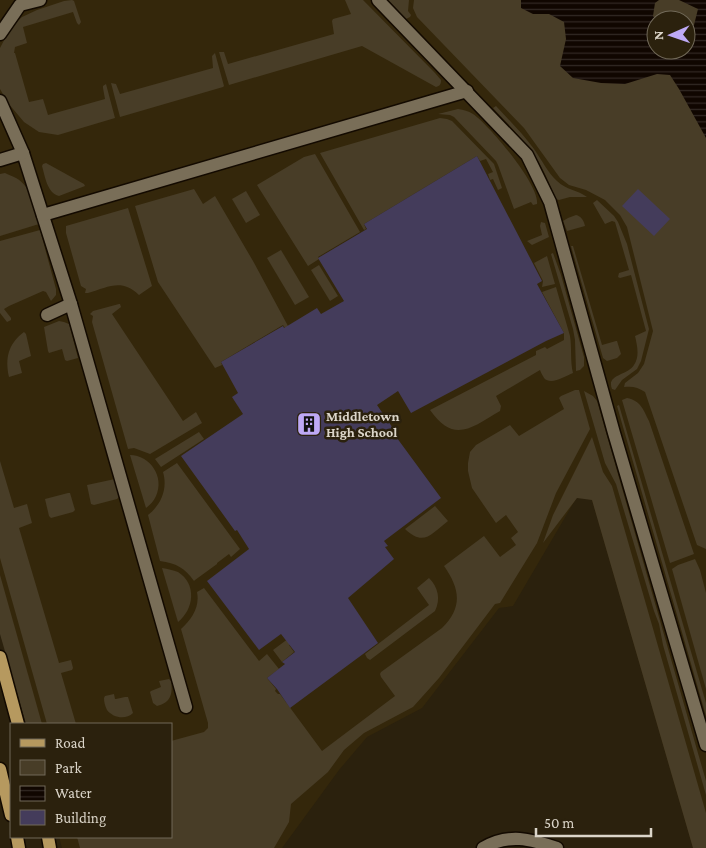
<svg xmlns="http://www.w3.org/2000/svg" width="706" height="848" viewBox="0 0 706 848" font-family="'Crimson Pro',serif">
	<style>
		.built { fill: #34270b; fill-rule: evenodd }
		.green { fill: #483d27; fill-rule: evenodd }
		.water { fill: url(#water-rules) }
		.building { fill: #443c5b }
		.lines { fill: none; stroke-linecap: round; stroke-linejoin: round }
		.street-casing { stroke: #130a00; stroke-width: 15 }
		.primary-casing { stroke: #130a00; stroke-width: 15 }
		.street { stroke: #796e58; stroke-width: 12 }
		.primary { stroke: #b6995f; stroke-width: 12 }
		.labels { text-anchor: middle; stroke-width: 5; stroke-linejoin: round; paint-order: stroke }
		.poi-label { font-size: 14px; font-weight: bold; fill: #dbd5c9; stroke: #2b210d; text-anchor: start }
	</style>
	<defs>
		<pattern id="water-rules" width="6" height="5" patternUnits="userSpaceOnUse" patternTransform="scale(1.25)"><rect width="6" height="5" fill="#100600"/><path d="M0 2.5h6" fill="none" stroke="#322924"/></pattern>
	</defs>
	<rect width="100%" height="100%" fill="#2b210d"/>
	<path class="built" d="M0 0H706V848H693L592 500 577 497 513 606 499 608 422 708 367 737 339 770 282 848H62L59 837H171V724H27L0 626ZM656 20H686V50H656Z"/>
	<g class="green">
		<polygon points="72,0 74,1 81,22 79,25 77,23 73,12 23,27 27,43 15,47 14,53 15,53 29,102 43,99 48,115 105,99 103,88 103,86 106,84 115,118 58,135 39,132 24,122 8,103 0,89 0,48 11,27 22,17 37,10 64,1"/>
		<path d="M345 0H363L435 73 441 80C441 84 440 86 436 87L362 46 229 85 219 52H224L228 64 334 34 332 21 333 19 351 14Z"/>
		<polygon points="388,0 409,0 408,11 411,15 410,17 406,19"/>
		<path d="M414 0H706V549L697 545 645 392C638 387 632 386 624 387L625 383 638 373 644 364 653 331 627 227 620 215 605 200 586 190 569 185 560 178 524 128 417 17 413 8ZM656 20H686V50H656Z"/>
		<polygon points="215,53 224,86 223,87 120,117 111,83 116,84 120,94 213,68 212,56"/>
		<path d="M496 106C509 120 523 134 534 149 542 160 547 172 557 181 566 190 578 190 587 197H570L559 200 556 199C550 186 545 172 537 159 525 141 508 124 493 108Z"/>
		<path d="M458 109C464 110 468 111 473 114 489 125 540 185 537 204L533 205 531 202 514 209 498 165 496 161 454 117 450 115 438 114Z"/>
		<polygon points="440,118 447,119 452,121 494,164 502,188 498,190 493,179 490,180 488,174 493,172 486,159 480,161 477,156 364,224 366,229 364,230 320,153"/>
		<polygon points="315,154 360,232 318,257 319,259 308,266 257,185 304,157"/>
		<path d="M46 163 84 184 85 186 59 196C47 193 45 176 42 166L43 164Z"/>
		<path d="M5 173C8 175 13 176 16 178 32 187 35 208 39 224L0 236V174Z"/>
		<polygon points="194,189 203,204 215,196 253,261 288,326 285,328 283,325 221,362 222,365 215,368 158,282 135,206"/>
		<polygon points="246,191 260,215 246,223 232,199"/>
		<path d="M597 200 614 216 618 222 627 244 649 329 641 361 637 369 622 380 615 390 612 389C606 374 627 376 634 365 640 356 637 345 635 336L646 331 631 275 620 278 618 277 619 273 629 270 615 222 612 221 605 224 593 203Z"/>
		<path d="M128 208 152 286 139 295C122 278 108 287 88 293H85L86 289 81 286 66 233V226Z"/>
		<path d="M576 215C581 216 584 221 585 226L567 231 563 221 568 218Z"/>
		<polygon points="541,222 545,223 549,237 532,245 527,241 542,235 540,226"/>
		<polygon points="40,230 56,289 56,295 51,301 46,292 43,291 9,306 4,309 11,318 11,320 7,322 0,313 0,241"/>
		<polygon points="571,246 573,246 602,345 616,341 617,341 621,354 617,358 607,361 603,358"/>
		<polygon points="281,250 309,297 295,305 267,258"/>
		<polygon points="553,253 561,275 584,357 584,366 580,370 576,371 575,340 573,329 551,254"/>
		<polygon points="547,256 555,284 542,287 543,281 534,263"/>
		<polygon points="319,265 338,296 330,301 311,270"/>
		<path d="M556 287 570 336C572 348 570 361 573 373 565 376 551 386 544 378 543 376 541 373 540 370L496 396 501 406 500 411C471 428 454 444 430 410L536 355V351L545 347 547 349 564 340V333L542 292Z"/>
		<polygon points="119,304 120,304 121,307 112,314 183,421 196,412 202,423 150,454 134,448 128,449 92,322 93,316 90,314 93,311"/>
		<polygon points="59,321 64,322 69,324 78,358 67,361 65,360 62,349 49,353 48,351 44,327"/>
		<path d="M24 332 26 334 31 356 19 361 22 373 9 377C5 358 8 344 24 332Z"/>
		<path d="M575 390H579L590 429 556 493 537 543 500 603 495 604 439 678 413 707 364 733 344 750 328 772 291 804 289 822 274 848H80L77 837H171V741L204 732 208 728V723L181 629C192 619 200 607 197 592L204 588 259 661 267 654 279 669 267 678 276 689 275 691 278 694H280L322 751 395 696 381 677 380 674 381 672 442 628C463 607 460 589 444 566L484 536 500 557 516 545 511 538 518 532 506 515 496 523 472 488 468 471V463L470 452 476 445 510 425 519 436 564 409 559 398 561 396Z"/>
		<polygon points="584,391 593,396 597,401 706,781 706,795 663,645 659,624 654,611 616,484 605,463"/>
		<path d="M627 398C641 401 643 409 649 421L694 554 670 563 622 400Z"/>
		<polygon points="619,405 706,703 706,716 617,406"/>
		<polygon points="199,432 204,439 161,467 155,459"/>
		<polygon points="592,437 603,472 612,486 706,813 706,848 693,848 592,500 577,498 543,543 553,515"/>
		<path d="M130 455C150 455 165 477 156 496 154 501 150 505 146 508Z"/>
		<polygon points="0,461 14,508 27,504 32,523 19,528 59,663 71,660 73,668 72,670 61,673 76,724 47,724 0,558"/>
		<path d="M177 463 240 549 231 557 229 554 217 563V564L195 580 194 581C185 568 176 563 160 561L148 515C161 505 168 489 163 472Z"/>
		<polygon points="115,479 119,497 117,499 94,505 91,504 87,485"/>
		<polygon points="68,493 70,493 75,510 73,512 51,518 49,516 45,499"/>
		<path d="M435 506 448 521C431 534 424 547 405 529Z"/>
		<polygon points="695,559 700,570 706,593 706,689 672,569 678,565"/>
		<path d="M162 568C168 569 173 570 178 572 197 584 194 609 178 622Z"/>
		<polygon points="0,575 42,724 26,724 0,634"/>
		<path d="M429 578C438 587 441 599 435 611L370 660 367 658 365 654 429 605 417 588Z"/>
		<polygon points="320,615 324,619 289,645 294,652 282,662 273,650"/>
		<path d="M169 679 171 681C173 693 171 703 157 706L153 703 150 692 151 691 161 687 159 681Z"/>
		<path d="M114 694 115 699H116L125 697H128L133 713C126 720 113 718 107 710 105 706 104 702 104 698L105 696Z"/>
	</g>
	<polygon class="water" points="521,0 659,0 655,3 653,16 656,20 656,50 686,50 686,27 694,25 698,9 679,0 706,0 706,138 679,89 670,75 657,74 625,84 601,83 573,78 560,66 566,39 564,22 549,14 533,14 521,8"/>
	<g class="building">
		<polygon points="477,156 542,281 537,284 564,333 546,341 411,413 398,391 377,405 397,434 397,438 441,498 384,541 388,546 385,547 394,559 348,598 378,643 290,708 277,689 267,678 285,664 282,662 295,652 281,634 259,650 207,581 249,549 237,530 235,531 181,456 243,414 232,397 238,393 221,362 283,326 284,328 317,308 321,314 344,301 318,258 367,229 364,224"/>
		<polygon points="638,189 670,219 654,236 622,206"/>
	</g>
	<g class="lines">
		<defs>
			<g id="street">
				<polyline points="378,0 527,155 550,202 614,433 706,745"/>
				<polyline points="0,34 20,5 40,0"/>
				<polyline points="0,101 23,153 71,304 186,707"/>
				<polyline points="0,160 23,153"/>
				<polyline points="43,215 467,91"/>
				<polyline points="47,315 71,304"/>
				<path d="M483 848C509 833 530 839 557 848"/>
			</g>
			<g id="primary">
				<polyline points="0,657 18,724"/>
				<polyline points="0,769 11,815"/>
				<polyline points="17,837 19,848"/>
				<polyline points="48,837 50,848"/>
			</g>
		</defs>
		<use href="#street" class="street-casing"/>
		<use href="#primary" class="primary-casing"/>
		<use href="#street" class="street"/>
		<use href="#primary" class="primary"/>
	</g>
	<defs>
		<symbol id="building-square" viewBox="-11 -11 22 22"><rect x="-9" y="-9" width="18" height="18" rx="4" fill="#bea9f5" stroke="#2b210d"/><path d="M-4-6H4V6H1V3H-1V6H-4ZM-2.5-4.3h1.7v1.8h-1.7ZM.8-4.3h1.7v1.8H.8ZM-2.5-1h1.7V.8h-1.7ZM.8-1h1.7V.8H.8Z" fill="#111"/></symbol>
	</defs>
	<g fill-rule="evenodd">
		<use href="#building-square" x="295" y="410" width="28" height="28"/>
	</g>
	<g class="labels">
		<g class="poi-label">
			<text x="326" y="421">Middletown<tspan x="326" dy="16">High School</tspan></text>
		</g>
	</g>
	<rect x="10" y="723" width="162" height="115" fill="#2b210d" stroke="#716958"/>
	<rect x="20" y="739" width="25" height="8" fill="#b6995f" stroke="#716958"/>
	<text x="55" y="748" font-size="15" fill="#dbd5c9">Road</text>
	<rect x="20" y="760" width="25" height="15" fill="#483d27" stroke="#716958"/>
	<text x="55" y="773" font-size="15" fill="#dbd5c9">Park</text>
	<rect x="20" y="786" width="25" height="15" fill="url(#water-rules)" stroke="#716958"/>
	<text x="55" y="798" font-size="15" fill="#dbd5c9">Water</text>
	<rect x="20" y="810" width="25" height="15" fill="#443c5b" stroke="#716958"/>
	<text x="55" y="823" font-size="15" fill="#dbd5c9">Building</text>
	<g transform="translate(671 35) rotate(268)"><circle r="24" fill="#2b210d" stroke="#716958"/>
	<path d="M0-4L9 19L0 12L-9 19Z" fill="#bea9f5"/>
	<text y="-8" font-size="14" font-weight="bold" text-anchor="middle" fill="#dbd5c9">N</text>
	</g>
	<path d="M536 828v8h115v-8" fill="none" stroke="#dbd5c9" stroke-width="2.5"/>
	<text x="544" y="828" font-size="15" fill="#dbd5c9" stroke="#2b210d" stroke-width="4" paint-order="stroke">50 m</text>
</svg>
